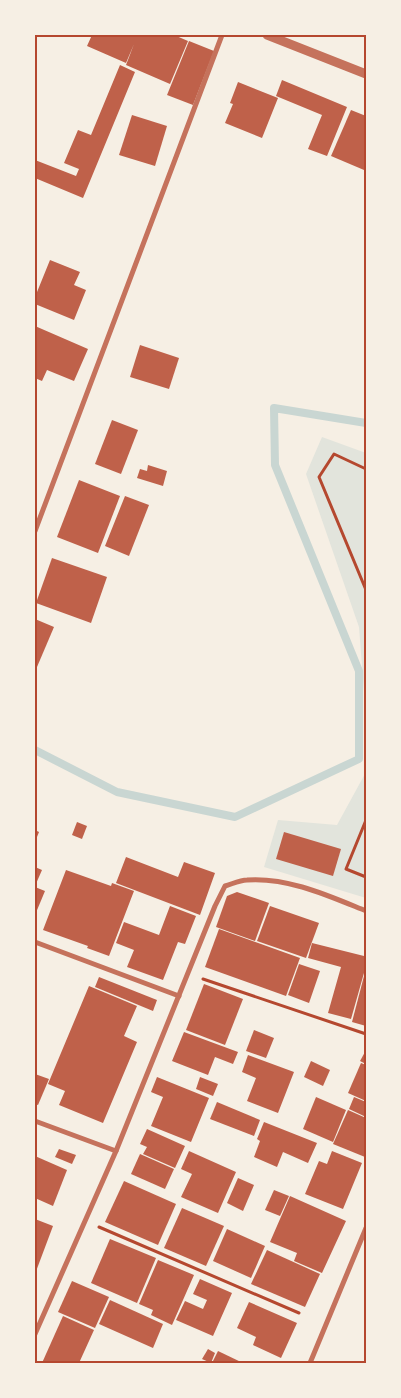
<svg xmlns="http://www.w3.org/2000/svg" width="401" height="1398" viewBox="0 0 401 1398" font-family="Arial,sans-serif">
	<style>
		.green { fill: #e2e4dc }
		.lines { fill: none; stroke-linecap: round; stroke-linejoin: round }
		.stream { stroke: #c9d6d2; stroke-width: 8 }
		.building { fill: #bf614a }
		.path { stroke: #b5482f; stroke-width: 3 }
		.minor { stroke: #c5725c; stroke-width: 5 }
		.tertiary { stroke: #c5725c; stroke-width: 9 }
		.neatline { fill: none; stroke: #b5482f; stroke-width: 2 }
	</style>
	<rect width="100%" height="100%" fill="#f6efe4"/>
	<g class="green">
		<polygon points="322,437 366,453 366,717 359,627 306,474"/>
		<polygon points="366,772 366,898 264,867 278,820 337,825"/>
	</g>
	<g class="lines">
		<polyline class="stream" points="35,750 117,792 235,817 359,759 359,671 275,465 274,408 366,423"/>
	</g>
	<g class="building">
		<polygon points="92,35 174,35 188,41 170,84 126,65 134,44 126,63 87,46"/>
		<polygon points="189,41 214,51 193,105 167,95"/>
		<polygon points="120,65 135,72 83,198 35,178 35,160 76,176 79,169 64,163 78,130 91,135"/>
		<polygon points="282,80 347,107 327,156 308,149 322,115 276,96"/>
		<polygon points="238,82 278,98 262,138 225,123 233,104 230,103"/>
		<polygon points="351,110 366,116 366,165 364,170 331,156"/>
		<polygon points="132,115 167,126 155,166 119,155"/>
		<polygon points="50,260 80,272 74,285 86,290 74,320 35,304 35,297"/>
		<polygon points="35,326 88,349 74,381 47,370 42,381 35,378"/>
		<polygon points="140,345 179,358 169,389 130,377"/>
		<polygon points="112,420 138,430 121,474 95,464"/>
		<polygon points="148,465 167,471 163,486 137,478 140,469 147,471"/>
		<polygon points="79,480 120,496 98,553 57,537"/>
		<polygon points="125,496 149,505 129,556 105,546"/>
		<polygon points="52,558 107,577 91,623 36,603"/>
		<polygon points="35,619 54,627 37,667 35,666"/>
		<polygon points="77,822 87,826 82,839 72,835"/>
		<polygon points="35,830 39,832 35,842"/>
		<polygon points="284,832 341,849 333,876 276,859"/>
		<polygon points="126,857 178,877 184,862 215,873 200,915 116,883"/>
		<polygon points="35,867 42,870 35,886"/>
		<polygon points="66,870 111,886 112,883 134,891 109,956 87,948 88,946 43,930"/>
		<polygon points="35,887 45,891 35,915"/>
		<polygon points="237,892 269,903 255,941 216,927 227,896"/>
		<polygon points="170,906 196,916 185,944 178,942 163,980 127,967 134,950 116,943 124,922 159,935"/>
		<polygon points="270,906 319,923 306,958 257,941"/>
		<polygon points="219,929 300,958 286,996 205,967"/>
		<polygon points="312,943 364,956 366,951 366,974 364,973 351,1019 328,1013 341,967 308,958"/>
		<polygon points="299,964 320,971 309,1003 288,995"/>
		<polygon points="364,976 366,977 366,1026 352,1022"/>
		<polygon points="99,977 157,1000 153,1011 95,987"/>
		<polygon points="204,984 243,999 225,1045 186,1030"/>
		<polygon points="89,986 137,1006 124,1036 137,1042 103,1123 59,1105 65,1091 48,1084"/>
		<polygon points="254,1030 274,1038 266,1058 246,1051"/>
		<polygon points="184,1032 238,1052 233,1064 215,1057 208,1075 172,1061"/>
		<polygon points="365,1052 366,1053 366,1064 360,1061"/>
		<polygon points="248,1055 294,1072 278,1113 247,1101 256,1078 242,1072"/>
		<polygon points="311,1061 330,1070 323,1086 304,1077"/>
		<polygon points="361,1063 366,1065 366,1101 348,1093"/>
		<polygon points="35,1074 49,1079 38,1105 35,1104"/>
		<polygon points="157,1077 209,1098 191,1142 151,1126 163,1097 151,1092"/>
		<polygon points="200,1077 218,1084 213,1096 196,1089"/>
		<polygon points="316,1097 346,1110 333,1142 303,1129"/>
		<polygon points="354,1097 366,1102 366,1117 349,1109"/>
		<polygon points="217,1102 260,1120 254,1136 210,1119"/>
		<polygon points="348,1110 366,1118 366,1154 365,1157 333,1144"/>
		<polygon points="264,1122 317,1143 308,1163 283,1152 277,1167 254,1157 260,1141 257,1139"/>
		<polygon points="147,1129 185,1146 175,1168 143,1154 147,1147 140,1144"/>
		<polygon points="59,1149 76,1155 72,1164 55,1157"/>
		<polygon points="189,1151 236,1172 218,1213 181,1197 192,1174 181,1169"/>
		<polygon points="332,1151 362,1163 343,1209 305,1194 319,1161 327,1164"/>
		<polygon points="140,1154 174,1169 165,1189 131,1174"/>
		<polygon points="35,1156 67,1170 53,1206 35,1198"/>
		<polygon points="238,1178 254,1185 243,1211 227,1203"/>
		<polygon points="124,1181 176,1204 158,1245 105,1222"/>
		<polygon points="274,1190 289,1196 280,1216 265,1210"/>
		<polygon points="290,1196 346,1221 322,1273 294,1261 297,1253 270,1242"/>
		<polygon points="182,1208 224,1226 206,1266 164,1248"/>
		<polygon points="35,1219 53,1226 35,1274"/>
		<polygon points="227,1229 265,1246 251,1278 213,1261"/>
		<polygon points="110,1239 156,1258 137,1303 91,1283"/>
		<polygon points="267,1250 320,1274 305,1307 251,1284"/>
		<polygon points="158,1260 194,1275 172,1325 151,1315 153,1310 139,1304"/>
		<polygon points="200,1279 232,1293 213,1336 176,1320 185,1301 203,1309 207,1300 193,1294"/>
		<polygon points="72,1281 109,1297 95,1328 58,1312"/>
		<polygon points="110,1300 163,1324 153,1348 99,1324"/>
		<polygon points="249,1302 297,1323 281,1358 253,1345 256,1337 237,1328"/>
		<polygon points="63,1316 94,1330 79,1363 42,1363"/>
		<polygon points="208,1349 215,1353 211,1363 202,1359"/>
		<polygon points="218,1351 243,1363 212,1363"/>
	</g>
	<g class="lines">
		<g class="path">
			<polyline points="366,469 334,454 319,477 366,590"/>
			<polyline points="366,820 346,869 366,877"/>
			<polyline points="203,979 366,1034"/>
			<polyline points="99,1227 299,1313"/>
		</g>
		<g class="minor">
			<polyline points="35,531 222,35"/>
			<polyline points="35,942 179,996"/>
			<polyline points="35,1121 116,1151"/>
			<path d="M35 1334 116 1151 215 906 225 886C232 884 240 880 247 880 288 877 329 896 366 911"/>
			<polyline points="310,1363 366,1228"/>
		</g>
		<polyline class="tertiary" points="267,35 366,74"/>
	</g>
	<rect width="401" height="1398" fill="none" stroke="#f6efe4" stroke-width="72"/>
	<rect x="36" y="36" width="329" height="1326" class="neatline"/>
</svg>
